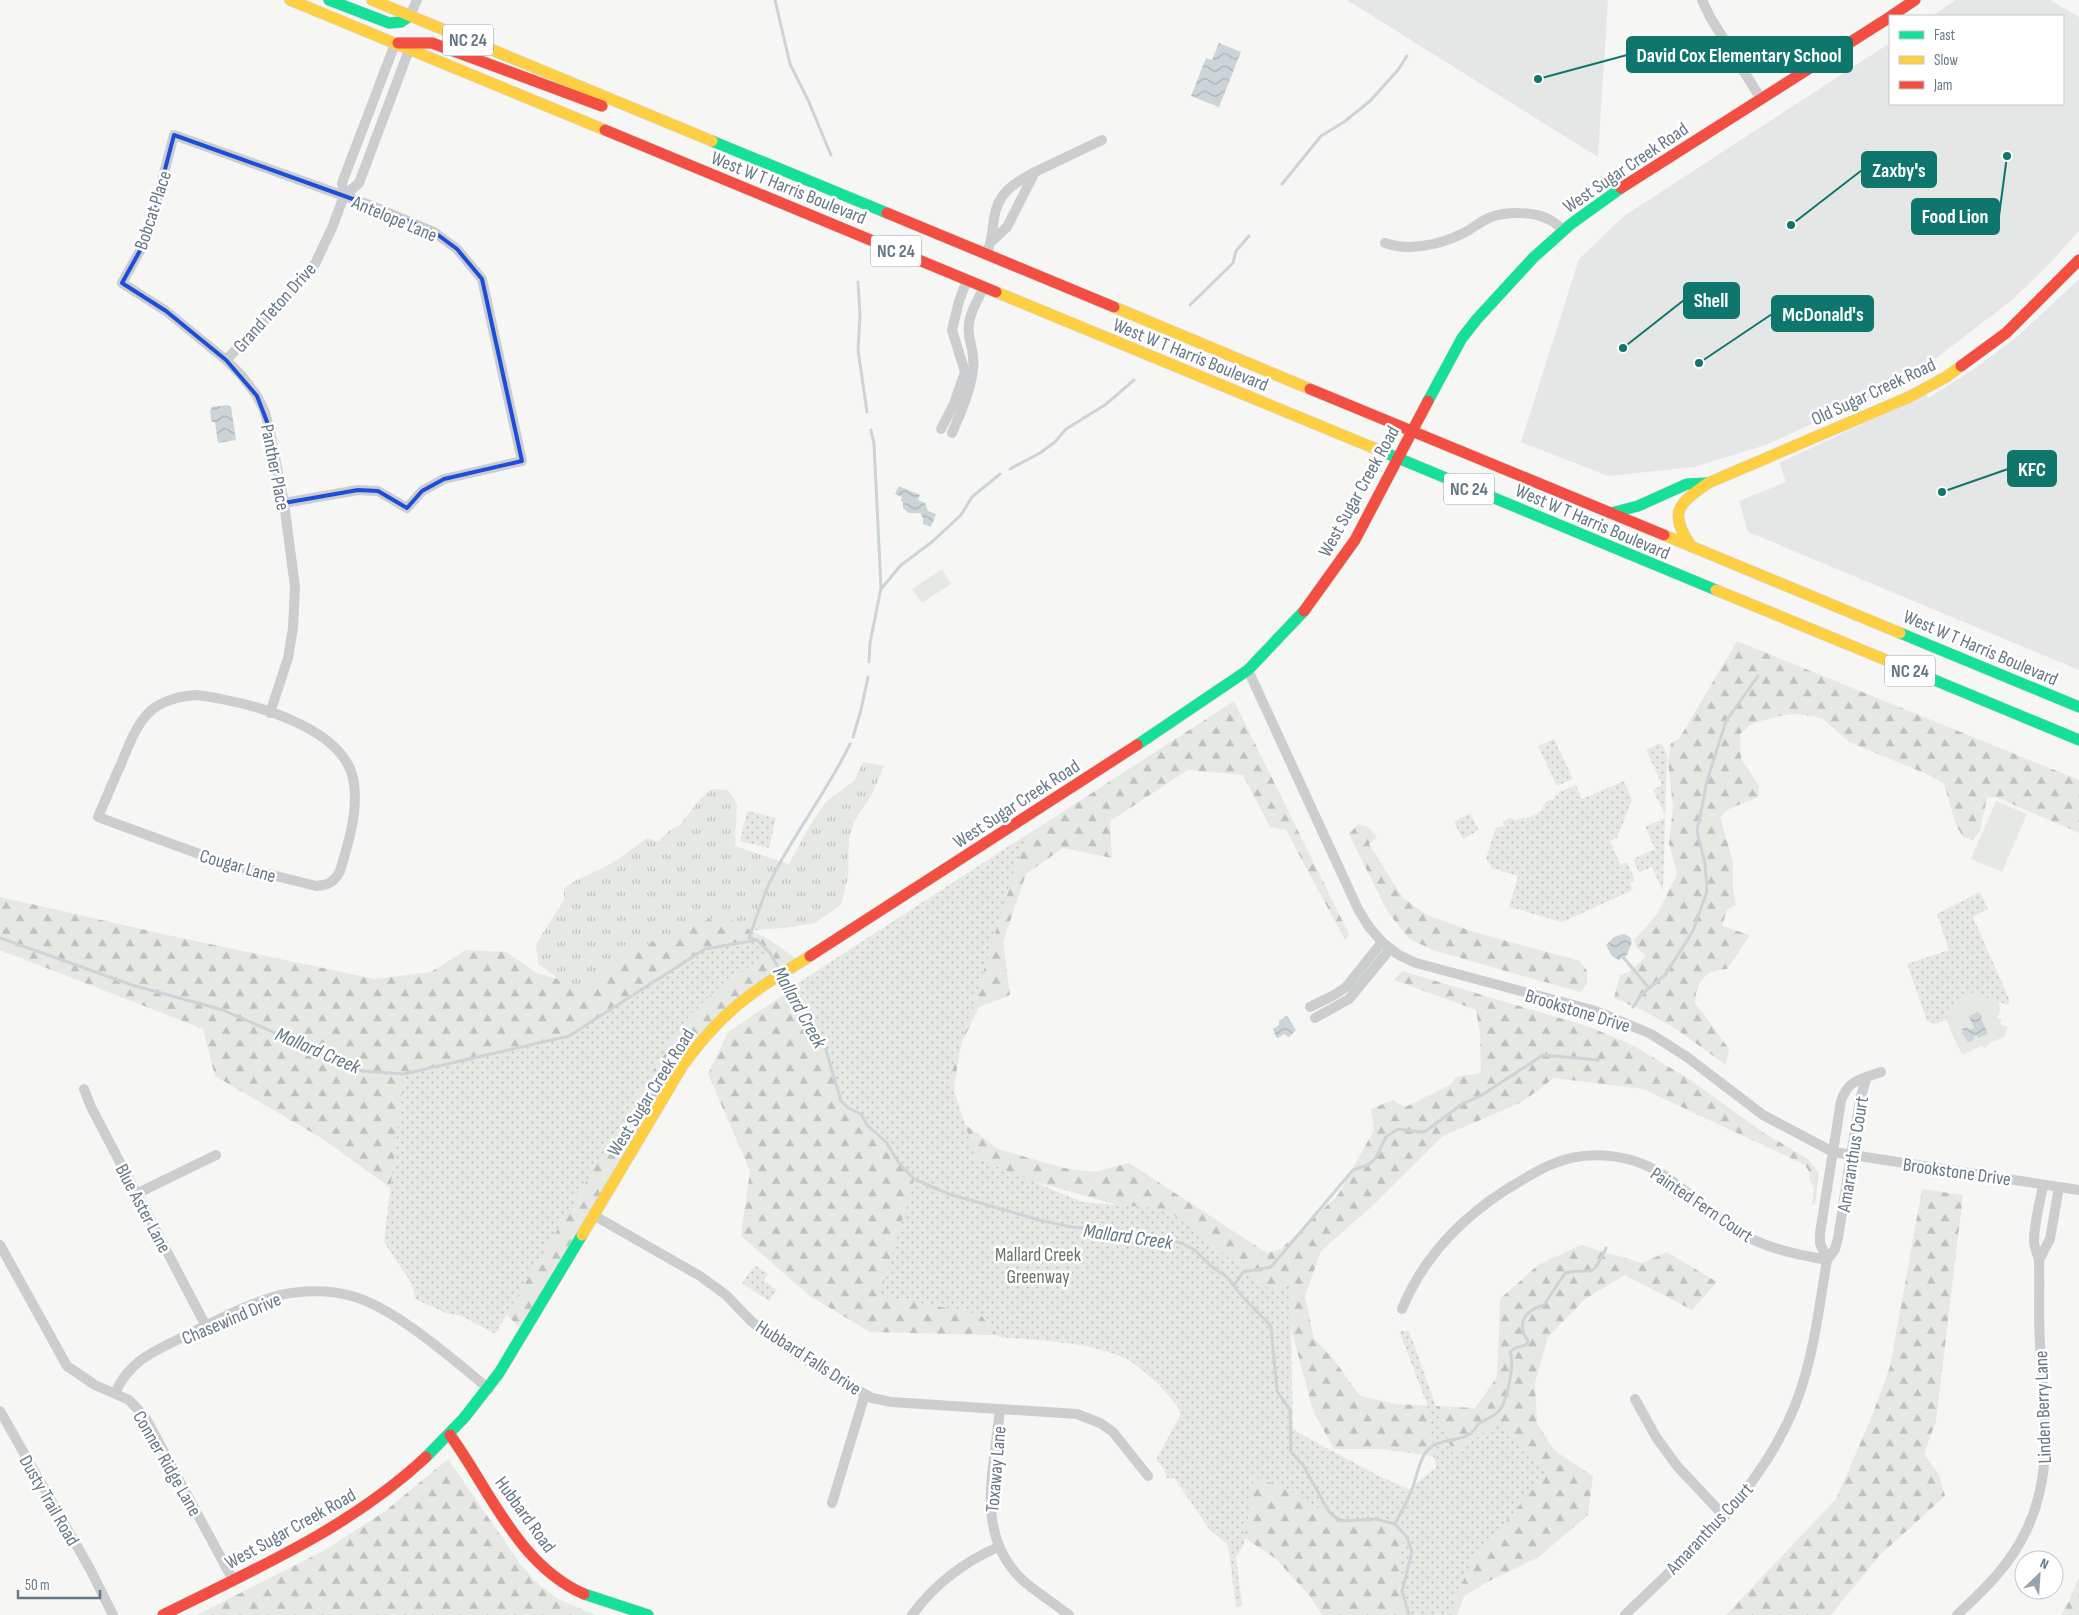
<svg xmlns="http://www.w3.org/2000/svg" width="2079" height="1615" viewBox="0 0 2079 1615" font-family="'Sofia Sans Condensed',sans-serif">
	<style>
		.built { fill: #e5e6e6 }
		.grass { fill: url(#grass-tufts) }
		.forest { fill: url(#forest-firs) }
		.park { fill: url(#park-dots) }
		.pitch { fill: #e6e9e3 }
		.water { fill: url(#water-waves) }
		.lines { fill: none; stroke-linecap: round; stroke-linejoin: round }
		.stream { stroke: #ccd4d7; stroke-width: 3 }
		.fast-casing { stroke: #d3d4d5; stroke-width: 12 }
		.slow-casing { stroke: #d3d4d5; stroke-width: 12 }
		.jam-casing { stroke: #d3d4d5; stroke-width: 12 }
		.street { stroke: #cccdce; stroke-width: 10 }
		.fast { stroke: #16e098; stroke-width: 11 }
		.slow { stroke: #ffcf43; stroke-width: 11 }
		.jam { stroke: #f24e42; stroke-width: 11 }
		.marked { fill: none; stroke: #1d4ed8; stroke-width: 4; stroke-linejoin: round }
		.labels { text-anchor: middle; stroke-width: 5; stroke-linejoin: round; paint-order: stroke }
		.shield { fill: #fff; stroke: #94a0aa; stroke-width: 1 }
		.shield-label { font-size: 18px; font-weight: bold; fill: #667785 }
		.street-label { font-size: 19px; fill: #667785; stroke: #fff }
		.park-label { font-size: 19px; fill: #657761; stroke: #fff }
		.water-label { font-size: 20px; font-style: italic; fill: #627881; stroke: #fff }
		.leader { fill: none; stroke: #0f766e; stroke-width: 2 }
		.callout-dot { fill: #0f766e; stroke: #fff; stroke-width: 2 }
		.callout { fill: #0f766e; stroke: #0f766e; stroke-width: 2 }
		.callout-label { font-size: 20px; text-anchor: middle; font-weight: bold; fill: #fff }
	</style>
	<defs>
		<pattern id="grass-tufts" width="24" height="20" patternUnits="userSpaceOnUse" patternTransform="scale(1.25)"><rect width="24" height="20" fill="#e6e9e3"/><path d="M3 7l-1-3M5 7V3M7 7l1-3M15 17l-1-3M17 17v-4M19 17l1-3" fill="none" stroke="#bec2be"/></pattern>
		<pattern id="forest-firs" width="22" height="20" patternUnits="userSpaceOnUse" patternTransform="scale(1.25)"><rect width="22" height="20" fill="#e6e9e3"/><path d="M5 1l3.5 6h-7zM16 11l3.5 6h-7z" fill="#bec2be"/></pattern>
		<pattern id="park-dots" width="8" height="8" patternUnits="userSpaceOnUse" patternTransform="scale(1.25)"><rect width="8" height="8" fill="#e6e9e3"/><path d="M2 2h.1M6 6h.1" fill="none" stroke="#bec2be" stroke-width="1.8" stroke-linecap="round"/></pattern>
		<pattern id="water-waves" width="16" height="10" patternUnits="userSpaceOnUse" patternTransform="scale(1.25)"><rect width="16" height="10" fill="#ccd4d7"/><path d="M0 5q4-4 8 0t8 0" fill="none" stroke="#a9b1b4"/></pattern>
	</defs>
	<rect width="100%" height="100%" fill="#f6f6f5"/>
	<g class="built">
		<polygon points="1347,0 1608,0 1598,157"/>
		<polygon points="1956,0 2050,0 2079,17 2079,231 2047,266 2012,300 1918,372 1879,393 1766,445 1694,467 1608,476 1521,442 1579,259 1624,216 1890,43 1890,104 2063,104 2063,16 1932,16"/>
		<polygon points="2079,279 2079,670 1748,532 1739,501 1786,482 1779,463 1926,394 1928,398 1974,369 2018,336"/>
	</g>
	<path class="grass" d="M863 762 884 766 873 792 854 822 849 839 848 877 841 905 815 923 784 928 743 931 577 1000 554 975 538 964 536 944 564 900V888C577 878 591 874 605 867 620 859 633 848 647 838L658 842 669 831 680 825 700 799 712 789 728 790 737 804 735 846 789 864 810 825 826 802 854 781Z"/>
	<g class="forest">
		<path d="M1737 641 2079 780V833L1996 797 1987 798 1980 831 1973 840 1963 837 1956 825 1944 784 1929 775 1849 742 1823 719 1812 716 1793 714 1780 716 1753 723 1740 734 1741 759 1759 786 1758 797 1729 809 1720 817 1733 862V889L1736 905 1727 910 1722 926 1750 935 1727 969C1705 970 1696 982 1695 1003L1729 1049 1726 1065 1673 1027 1644 1011 1614 998 1620 975 1629 972 1646 956 1636 947 1634 940 1658 913 1677 874 1669 843 1673 807 1668 762 1671 743 1679 739Z"/>
		<polygon points="1234,701 1349,934 1345,940 1286,830 1270,827 1243,775 1188,770 1110,821 1112,858 1063,848 1026,874 1003,942 1010,995 979,1007 961,1044 950,1113 998,1149 1064,1168 1094,1172 1129,1163 1267,1253 1281,1249 1338,1195 1374,1130 1371,1109 1393,1100 1405,1107 1450,1085 1456,1077 1481,1073 1480,1033 1476,1010 1394,980 1402,971 1590,1027 1634,1046 1689,1079 1764,1133 1808,1159 1819,1173 1815,1205 1812,1205 1814,1188 1809,1179 1810,1173 1805,1165 1643,1089 1554,1078 1522,1102 1443,1136 1369,1209 1321,1251 1305,1296 1314,1339 1332,1357 1360,1396 1396,1404 1475,1408 1497,1377 1500,1299 1538,1265 1581,1245 1642,1263 1667,1252 1717,1282 1692,1310 1625,1275 1585,1299 1548,1337 1535,1383 1537,1423 1555,1451 1593,1476 1588,1515 1539,1557 1489,1581 1464,1596 1457,1615 1446,1615 1470,1485 1432,1456 1381,1449 1334,1449 1313,1411 1287,1313 1134,1210 1051,1186 967,1167 854,1023 820,969"/>
		<polygon points="1358,824 1368,827 1377,837 1369,844 1403,898 1427,915 1471,931 1580,961 1587,971 1587,984 1580,992 1436,951 1409,939 1387,911 1349,834"/>
		<polygon points="0,897 181,938 375,979 431,972 466,950 506,952 537,973 585,987 658,938 721,915 770,940 802,963 711,1029 525,1333 439,1248 392,1189 323,1139 215,1076 203,1029 0,950"/>
		<polygon points="810,977 902,1156 1278,1405 1319,1466 1377,1475 1425,1496 1425,1615 1322,1615 1309,1595 1275,1558 1219,1521 1174,1397 1125,1356 1069,1337 870,1332 810,1296 741,1236 750,1171 708,1074 728,1032"/>
		<polygon points="1922,1189 1963,1195 1936,1421 1924,1454 1939,1475 1945,1496 1879,1556 1831,1615 1726,1615 1836,1499 1870,1421 1890,1367"/>
		<polygon points="448,1459 521,1565 538,1584 558,1599 596,1615 197,1615 325,1550 384,1512"/>
		<polygon points="2079,1577 2079,1615 2061,1615 2069,1601"/>
	</g>
	<g class="park">
		<polygon points="1554,739 1573,779 1557,786 1538,746"/>
		<polygon points="1658,744 1663,745 1667,756 1663,891 1652,867 1639,872 1633,859 1655,849 1645,827 1666,817 1653,790 1662,785 1646,750"/>
		<polygon points="1624,781 1632,800 1617,838 1610,841 1621,865 1627,862 1635,880 1630,883 1633,890 1562,922 1509,907 1518,876 1492,868 1486,859 1495,829 1504,825 1503,821 1510,818 1517,820 1524,817 1525,819 1537,814 1537,812 1542,810 1545,802 1554,799 1554,796 1559,794 1559,792 1576,785 1582,799"/>
		<polygon points="747,811 776,818 769,848 740,841"/>
		<polygon points="1470,813 1479,830 1463,839 1454,822"/>
		<path d="M1026 835 950 1078 976 1158 1082 1202 1166 1209 1277 1295 1290 1281 1293 1430 1407 1491 1436 1467 1427 1404 1399 1331H1409L1454 1456 1499 1420 1548 1472 1471 1562 1449 1615H1406L1398 1559 1403 1542 1389 1519H1342L1319 1509 1299 1495 1254 1476 1244 1544 1236 1557 1242 1606 1236 1607 1228 1545 1209 1529 1175 1479 1167 1478 1164 1469 1156 1460 1182 1412C1171 1399 1156 1379 1143 1369 1103 1340 1046 1342 999 1337L980 1314 880 1296 914 1179 899 1163 886 1142 867 1125 861 1114 848 1108 841 1101 825 1047 820 1035 797 1010 789 989Z"/>
		<polygon points="1980,892 1988,909 1973,917 2010,1001 2008,1005 2000,1002 1956,999 1948,1019 1936,1024 1927,1021 1907,964 1949,950 1937,914"/>
		<polygon points="757,940 770,953 716,990 692,1013 672,1039 495,1334 462,1316 446,1313 415,1299 412,1284 384,1242 404,1074 569,1036 705,949"/>
		<polygon points="755,1265 768,1274 764,1281 777,1290 769,1301 742,1283"/>
	</g>
	<g class="pitch">
		<polygon points="942,569 951,584 922,603 912,589"/>
		<polygon points="1996,801 2027,814 2002,872 1971,859"/>
		<polygon points="1974,992 1999,1003 2000,1011 1997,1018 2002,1020 2000,1024 2008,1027 2004,1037 1992,1042 1985,1048 1981,1046 1962,1055 1946,1020 1956,999"/>
	</g>
	<g class="water">
		<polygon points="1219,43 1241,52 1219,107 1191,96 1206,58 1212,60"/>
		<polygon points="227,405 231,407 236,440 218,443 215,422 212,422 210,411 212,407"/>
		<polygon points="899,486 920,495 918,500 925,503 928,511 936,514 931,527 923,524 923,518 920,513 909,513 903,508 903,502 901,501 902,497 895,494"/>
		<polygon points="1624,934 1630,937 1632,942 1627,955 1619,960 1612,956 1606,945 1614,937"/>
		<polygon points="1978,1012 1982,1016 1981,1018 1988,1034 1978,1038 1977,1035 1973,1037 1974,1040 1968,1042 1962,1033 1963,1032 1962,1029 1968,1027 1969,1030 1974,1028 1969,1016"/>
		<polygon points="1286,1016 1288,1017 1296,1030 1289,1037 1284,1034 1278,1038 1276,1037 1273,1029 1279,1025 1279,1021"/>
	</g>
	<g class="lines">
		<g class="stream">
			<polyline points="775,0 790,64 808,100 831,155"/>
			<polyline points="1282,184 1321,136 1344,122 1370,101 1398,70 1407,56"/>
			<polyline points="858,282 860,315 858,350 867,412"/>
			<polyline points="1190,305 1233,263 1236,251 1249,236"/>
			<polyline points="1010,469 1040,453 1055,442 1066,429 1105,405 1134,380"/>
			<polyline points="882,588 900,566 933,541 961,515 972,497 1000,474"/>
			<polyline points="869,662 870,643 881,588 874,444 871,430"/>
			<polyline points="853,737 861,710 868,677"/>
			<polyline points="0,938 132,985 223,1010 362,1071 404,1074 569,1036 705,949 757,940"/>
			<path d="M754 939 749 938C756 919 762 898 771 880 794 833 827 792 850 744"/>
			<polyline points="757,940 770,953 780,971"/>
			<polyline points="1623,957 1649,988"/>
			<polyline points="784,979 797,1010 820,1035 825,1047 841,1101 848,1108 861,1114 867,1125 886,1142 899,1163 914,1179 949,1194 1039,1220 1071,1227 1123,1231 1138,1236 1160,1237 1183,1244 1195,1250 1211,1266 1227,1277 1241,1295 1271,1326 1277,1391 1290,1410 1291,1452 1303,1465 1329,1512 1340,1521 1375,1519 1395,1524 1407,1537 1412,1552 1402,1591 1409,1615"/>
			<polyline points="1633,1007 1641,995 1665,975 1693,931 1707,891 1705,863 1697,831 1707,781 1726,721 1758,676"/>
			<polyline points="1234,1286 1243,1272 1271,1267 1353,1170 1368,1165 1375,1159 1386,1137 1398,1129 1419,1132 1426,1131 1462,1104 1482,1095 1543,1055 1598,1060"/>
			<path d="M1395 1524C1401 1512 1408 1501 1412 1489 1417 1477 1418 1463 1426 1452 1440 1434 1468 1446 1478 1424 1485 1419 1492 1418 1498 1412 1507 1403 1515 1363 1510 1352L1515 1348 1526 1345 1528 1341C1515 1323 1526 1310 1544 1305L1565 1273C1594 1266 1590 1282 1606 1248"/>
		</g>
		<defs>
			<g id="fast">
				<polyline points="329,0 389,23 401,22 410,16"/>
				<polyline points="712,141 887,213"/>
				<polyline points="1428,401 1462,338 1477,319 1533,258 1571,224 1621,188"/>
				<polyline points="1381,451 1716,590"/>
				<polyline points="1611,513 1638,506 1687,484 1708,483"/>
				<polyline points="1900,633 2079,707"/>
				<polyline points="1903,667 2079,740"/>
				<polyline points="1137,745 1248,670 1304,611"/>
				<polyline points="426,1457 464,1418 499,1373 582,1235"/>
				<polyline points="584,1594 648,1615"/>
			</g>
			<g id="slow">
				<polyline points="290,0 605,130"/>
				<polyline points="372,0 712,141"/>
				<polyline points="996,292 1381,451"/>
				<polyline points="1114,307 1310,389"/>
				<polyline points="1664,535 1900,633"/>
				<path d="M1691 546C1668 512 1678 504 1708 483L1909 397 1946 377 1961 366"/>
				<polyline points="1716,590 1903,667"/>
				<path d="M582 1235 683 1065C702 1039 723 1015 749 996 768 981 790 969 810 956"/>
			</g>
			<g id="jam">
				<polyline points="1891,16 1915,0"/>
				<polyline points="398,43 432,43 602,106"/>
				<polyline points="605,130 996,292"/>
				<polyline points="1621,188 1890,17"/>
				<polyline points="887,213 1114,307"/>
				<polyline points="1961,366 2006,333 2079,260"/>
				<polyline points="1310,389 1664,535"/>
				<polyline points="1304,611 1355,540 1428,401"/>
				<polyline points="810,956 1137,745"/>
				<path d="M450 1435C490 1490 518 1565 584 1594"/>
				<path d="M163 1615C255 1569 350 1528 426 1457"/>
			</g>
		</defs>
		<use href="#fast" class="fast-casing"/>
		<use href="#slow" class="slow-casing"/>
		<use href="#jam" class="jam-casing"/>
		<g class="street">
			<polyline points="1702,0 1710,17 1761,99"/>
			<polyline points="410,16 417,0"/>
			<polyline points="1035,172 1102,140"/>
			<polyline points="344,196 359,183 409,50"/>
			<path d="M1385 243C1410 252 1441 244 1464 233 1473 228 1481 221 1491 217 1506 212 1533 211 1548 219 1554 221 1559 227 1564 230"/>
			<path d="M987 253C992 241 992 232 994 219 997 193 1014 183 1035 172L1007 227 993 240"/>
			<polyline points="226,360 287,297 315,264 332,228 344,196 342,183 395,44"/>
			<polyline points="941,429 954,404 965,372 952,330 959,301 967,280"/>
			<path d="M952 433C961 412 970 392 973 370 975 357 971 347 969 335 966 318 977 302 984 287"/>
			<polyline points="1248,670 1358,909 1369,927 1383,943 1399,955 1416,963 1596,1011 1651,1034 1687,1057 1763,1115 1833,1152 2079,1190"/>
			<path d="M197 695C245 701 348 726 354 784 358 812 348 845 340 871 334 882 329 885 316 886L224 863 98 817C106 799 113 781 121 764 138 722 147 698 197 695Z"/>
			<polyline points="270,713 288,658 293,628 295,587 284,503 269,427 264,410 257,396 242,376 226,360 166,311 122,283 147,238 174,135 375,207 434,232 457,249 482,279 522,461 444,479 422,491 407,508 378,491 358,490 284,503"/>
			<polyline points="1310,1007 1336,994 1346,987 1382,942"/>
			<polyline points="1315,1018 1349,999 1390,949"/>
			<polyline points="84,1089 91,1107 206,1326"/>
			<polyline points="136,1194 216,1155"/>
			<polyline points="595,1216 700,1276 726,1295 751,1321 782,1345 844,1383 872,1398 891,1402 1077,1414 1100,1423 1113,1432 1148,1476"/>
			<polyline points="0,1245 67,1366 95,1385 129,1400 145,1417 233,1580"/>
			<path d="M1827 1260 1820 1243V1233L1841 1101C1848 1080 1861 1079 1881 1072"/>
			<polyline points="2039,1260 2050,1239 2059,1187"/>
			<path d="M1402 1309C1423 1258 1458 1221 1504 1191 1519 1182 1534 1172 1550 1165 1588 1148 1635 1154 1668 1178 1697 1199 1723 1224 1754 1240 1777 1251 1802 1255 1827 1260"/>
			<path d="M115 1393C131 1357 160 1349 193 1332 219 1319 252 1302 280 1295 304 1290 331 1290 355 1297 396 1309 455 1361 489 1389"/>
			<polyline points="1635,1399 1656,1437 1677,1466 1725,1517"/>
			<path d="M1000 1410C994 1470 973 1538 1026 1583 1039 1594 1055 1604 1069 1615"/>
			<polyline points="0,1411 90,1569 113,1615"/>
			<polyline points="832,1503 865,1394"/>
			<path d="M912 1615C934 1585 964 1562 998 1547"/>
			<path d="M1625 1615C1695 1547 1771 1483 1802 1386 1815 1345 1820 1302 1827 1260L1835 1249 1838 1238 1860 1099 1867 1077"/>
			<path d="M1957 1615C1984 1590 2010 1565 2026 1531 2056 1470 2043 1406 2040 1342 2038 1315 2040 1288 2039 1262 2039 1255 2034 1249 2034 1241 2034 1222 2040 1203 2043 1185"/>
		</g>
		<use href="#fast" class="fast"/>
		<use href="#slow" class="slow"/>
		<use href="#jam" class="jam"/>
	</g>
	<path class="marked" d="M174 135 375 207 434 232 457 249 482 279 522 461 444 479 422 491 407 508 378 491 358 490 284 503 269 427 257 396 226 360 166 311 122 283 147 238Z"/>
	<g class="labels">
		<g class="shield">
			<rect x="443" y="24.5" width="50" height="31" rx="4"/>
			<rect x="871" y="235.5" width="50" height="31" rx="4"/>
			<rect x="1444" y="473.5" width="50" height="31" rx="4"/>
			<rect x="1885" y="655.5" width="50" height="31" rx="4"/>
		</g>
		<g class="shield-label">
			<text x="468" y="46">NC 24</text>
			<text x="896" y="257">NC 24</text>
			<text x="1469" y="495">NC 24</text>
			<text x="1910" y="677">NC 24</text>
		</g>
		<g class="street-label">
			<text transform="translate(1625 167) rotate(-34)" y="7">West Sugar Creek Road</text>
			<text transform="translate(789 187) rotate(22)" y="7">West W T Harris Boulevard</text>
			<text transform="translate(152 210) rotate(-72)" y="7">Bobcat Place</text>
			<text transform="translate(395 218) rotate(23)" y="7">Antelope Lane</text>
			<text transform="translate(274 307) rotate(-48)" y="7">Grand Teton Drive</text>
			<text transform="translate(1191 354) rotate(22)" y="7">West W T Harris Boulevard</text>
			<text transform="translate(1873 391) rotate(-25)" y="7">Old Sugar Creek Road</text>
			<text transform="translate(276 467) rotate(79)" y="7">Panther Place</text>
			<text transform="translate(1358 491) rotate(-61)" y="7">West Sugar Creek Road</text>
			<text transform="translate(1593 521) rotate(23)" y="7">West W T Harris Boulevard</text>
			<text transform="translate(1981 647) rotate(23)" y="7">West W T Harris Boulevard</text>
			<text transform="translate(1016 803) rotate(-33)" y="7">West Sugar Creek Road</text>
			<text transform="translate(238 865) rotate(16)" y="7">Cougar Lane</text>
			<text transform="translate(1578 1010) rotate(17)" y="7">Brookstone Drive</text>
			<text transform="translate(650 1092) rotate(-58)" y="7">West Sugar Creek Road</text>
			<text transform="translate(1852 1154) rotate(-81)" y="7">Amaranthus Court</text>
			<text transform="translate(1957 1171) rotate(8)" y="7">Brookstone Drive</text>
			<text transform="translate(1702 1204) rotate(34)" y="7">Painted Fern Court</text>
			<text transform="translate(144 1208) rotate(62)" y="7">Blue Aster Lane</text>
			<text transform="translate(231 1318) rotate(-23)" y="7">Chasewind Drive</text>
			<text transform="translate(809 1357) rotate(33)" y="7">Hubbard Falls Drive</text>
			<text transform="translate(2042 1407) rotate(-92)" y="7">Linden Berry Lane</text>
			<text transform="translate(168 1463) rotate(60)" y="7">Conner Ridge Lane</text>
			<text transform="translate(995 1469) rotate(-85)" y="7">Toxaway Lane</text>
			<text transform="translate(50 1500) rotate(60)" y="7">Dusty Trail Road</text>
			<text transform="translate(526 1514) rotate(54)" y="7">Hubbard Road</text>
			<text transform="translate(290 1528) rotate(-29)" y="7">West Sugar Creek Road</text>
			<text transform="translate(1709 1528) rotate(-47)" y="7">Amaranthus Court</text>
		</g>
		<g class="park-label">
			<text x="1038" y="1261">Mallard Creek<tspan x="1038" dy="22">Greenway</tspan></text>
		</g>
		<g class="water-label">
			<text transform="translate(800 1007) rotate(61)" y="7">Mallard Creek</text>
			<text transform="translate(318 1050) rotate(23)" y="7">Mallard Creek</text>
			<text transform="translate(1128 1236) rotate(8)" y="7">Mallard Creek</text>
		</g>
	</g>
	<path class="leader" d="M1538 79L1627 55M1791 225L1862 170M2007 156L1999 216M1623 348L1684 300M1699 363L1772 314M1942 492L2008 469"/>
	<g class="callout-dot">
		<circle cx="1538" cy="79" r="5"/>
		<circle cx="1791" cy="225" r="5"/>
		<circle cx="2007" cy="156" r="5"/>
		<circle cx="1623" cy="348" r="5"/>
		<circle cx="1699" cy="363" r="5"/>
		<circle cx="1942" cy="492" r="5"/>
	</g>
	<g class="callout">
		<rect x="1627" y="37" width="225" height="35" rx="5"/>
		<rect x="1862" y="152" width="74" height="35" rx="5"/>
		<rect x="1912" y="199" width="87" height="35" rx="5"/>
		<rect x="1684" y="283" width="55" height="35" rx="5"/>
		<rect x="1772" y="296" width="101" height="35" rx="5"/>
		<rect x="2008" y="451" width="48" height="35" rx="5"/>
	</g>
	<g class="callout-label">
		<text x="1739" y="62">David Cox Elementary School</text>
		<text x="1899" y="177">Zaxby's</text>
		<text x="1955" y="223">Food Lion</text>
		<text x="1711" y="307">Shell</text>
		<text x="1823" y="321">McDonald's</text>
		<text x="2032" y="476">KFC</text>
	</g>
	<rect x="1889" y="15" width="175" height="90" fill="#ffffff" stroke="#c2c9ce"/>
	<rect x="1899" y="31" width="25" height="8" fill="#16e098" stroke="#c2c9ce"/>
	<text x="1934" y="40" font-size="15" fill="#667785">Fast</text>
	<rect x="1899" y="56" width="25" height="8" fill="#ffcf43" stroke="#c2c9ce"/>
	<text x="1934" y="65" font-size="15" fill="#667785">Slow</text>
	<rect x="1899" y="81" width="25" height="8" fill="#f24e42" stroke="#c2c9ce"/>
	<text x="1934" y="90" font-size="15" fill="#667785">Jam</text>
	<g transform="translate(2039 1575) rotate(25)"><circle r="24" fill="#ffffff" stroke="#c2c9ce"/>
	<path d="M0-4L9 19L0 12L-9 19Z" fill="#98a3ac"/>
	<text y="-8" font-size="14" font-weight="bold" text-anchor="middle" fill="#667785">N</text>
	</g>
	<path d="M18 1590v8h82v-8" fill="none" stroke="#667785" stroke-width="2.5"/>
	<text x="25" y="1590" font-size="15" fill="#667785" stroke="#ffffff" stroke-width="4" paint-order="stroke">50 m</text>
</svg>
